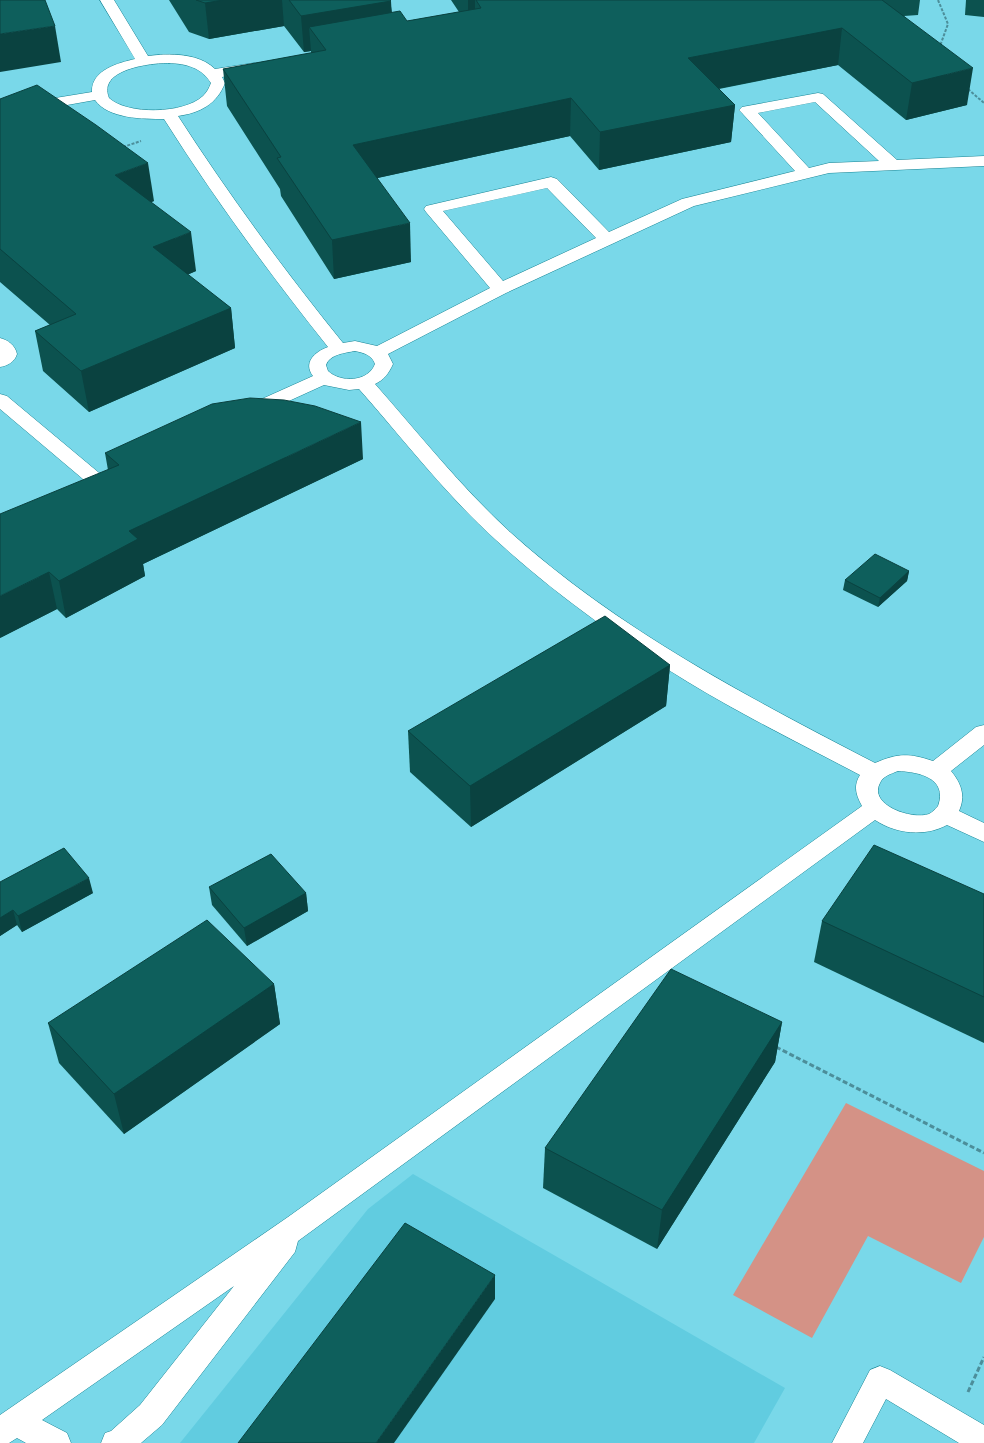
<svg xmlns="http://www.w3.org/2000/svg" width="984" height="1443" viewBox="0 0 984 1443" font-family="'PT Sans Narrow',sans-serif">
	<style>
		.built { fill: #61cce0 }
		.green { fill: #d49286 }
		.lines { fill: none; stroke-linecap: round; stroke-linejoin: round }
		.minor-casing { stroke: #188595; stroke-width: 1 }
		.path-far1 { stroke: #4c8e9a; stroke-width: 2; stroke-dasharray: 3 1.5; stroke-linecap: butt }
		.path { stroke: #4c8e9a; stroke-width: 3; stroke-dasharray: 5 2.5; stroke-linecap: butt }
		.minor { fill: #fff; fill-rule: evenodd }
		.wall { fill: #0c524f }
		.shaded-wall { fill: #0a4240 }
		.building { fill: #0e5f5c; stroke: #0a4240 }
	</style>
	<rect width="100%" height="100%" fill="#79d8e9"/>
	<polygon class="built" points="413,1174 785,1388 754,1443 180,1443 368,1209"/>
	<polygon class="green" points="846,1103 984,1171 984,1237 961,1283 868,1236 812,1338 733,1295"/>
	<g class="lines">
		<defs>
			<g id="minor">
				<path d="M100 0H114L148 56C169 53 199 53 215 69L254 63 259 64 261 67 259 70 222 77 225 83C217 104 200 113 178 116 229 195 284 270 343 343L355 341 377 346 490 288 426 212 424 209 426 206 551 177 557 179 609 232 682 199 795 171 742 113 739 110 742 107 818 93 823 94 897 160 984 156V166L829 173 694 206 506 293 388 354 393 364C389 373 384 380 375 384 419 434 461 487 510 532 619 630 746 696 875 763 898 753 909 753 933 761L976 727 984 725V745L951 771C961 783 966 796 959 811L984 823V842L947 825C925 837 896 834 875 820L298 1241 295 1252 162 1425 141 1443H101L105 1433 111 1431 140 1405 234 1286 42 1420 67 1433 71 1443H26L17 1438 9 1443H0V1415L288 1217 862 806C856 795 853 786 860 775 803 745 744 716 688 682 621 641 555 594 497 541 446 495 404 440 359 389L349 390 324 385 258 415 251 417 244 415 242 411 244 407 313 376C303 363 314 352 328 347 269 273 214 198 164 119 144 119 108 119 95 100L0 117V107L92 92C91 70 118 63 135 59ZM169 63C186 64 201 67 211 83 209 88 207 92 203 96 184 114 127 115 109 98 97 69 151 63 169 63ZM815 102 879 161 829 163 809 168 758 113ZM547 188 596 238 503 281 443 211ZM355 351C364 353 372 355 375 364 368 382 341 383 328 371L326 365C330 354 345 353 355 351ZM898 771C919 772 948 778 938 806 935 809 933 812 929 814 912 820 868 805 880 783 883 776 891 774 898 771Z"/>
				<path d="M0 338C8 340 15 345 17 354 15 362 7 366 0 367Z"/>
				<polygon points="0,394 7,396 104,477 107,481 104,485 97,487 90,485 0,409"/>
				<polygon points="880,1366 890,1370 984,1425 984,1443 959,1443 886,1399 863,1443 832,1443 870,1370"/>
			</g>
		</defs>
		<use href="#minor" class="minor-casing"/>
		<g class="path-far1">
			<polyline points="938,0 948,24 940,46"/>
			<polyline points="968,89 984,103"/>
			<polyline points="123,147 141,141"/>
		</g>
		<g class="path">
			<polyline points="776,1047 984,1153"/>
			<polyline points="968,1392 984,1357"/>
		</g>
		<use href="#minor" class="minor"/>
	</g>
	<g class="wall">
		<polygon points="169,0 390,0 392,13 407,21 459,12 451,0 920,0 918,15 904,16 967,105 906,120 838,65 719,89 735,105 731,142 599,170 570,136 377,178 411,262 334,279 281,196 280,189 227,106 223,69 311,53 311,51 304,52 284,26 209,39 189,32"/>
		<polygon points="966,0 984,0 984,17 965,15"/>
		<polygon points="0,99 154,201 151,202 196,271 187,275 231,308 235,348 89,412 43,371 35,331 50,325 0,282"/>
		<polygon points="105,453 363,459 143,564 145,576 66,618 57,609 0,638 108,470"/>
		<polygon points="909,571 907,581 878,607 843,590 845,580"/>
		<polygon points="670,665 666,706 471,827 410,772 408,731"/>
		<polygon points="0,882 93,893 22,932 17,925 0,936"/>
		<polygon points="209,887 306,893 308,911 247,946 212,905"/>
		<polygon points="984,894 984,1043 814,962 822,921"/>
		<polygon points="274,984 280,1024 124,1134 59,1063 48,1023"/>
		<polygon points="782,1022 775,1062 657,1249 543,1188 545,1148"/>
	</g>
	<g class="shaded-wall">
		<polygon points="223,0 282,0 284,26 209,39 205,3"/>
		<polygon points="468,0 475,0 475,23 468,24"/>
		<polygon points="391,1 393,37 309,27 311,51 304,52 301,16"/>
		<polygon points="55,26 61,62 0,72 0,34"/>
		<polygon points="842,28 838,65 686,95 688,58"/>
		<polygon points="973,68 967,105 906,120 912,83"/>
		<polygon points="571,98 570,136 355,183 353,145"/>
		<polygon points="735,105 731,142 599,170 600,132"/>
		<polygon points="148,163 154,201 121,214 115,175"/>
		<polygon points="410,223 411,262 334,279 332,240"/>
		<polygon points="191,232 196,271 158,287 153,247"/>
		<polygon points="231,308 235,348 89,412 81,371"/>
		<polygon points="361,422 363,459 143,564 145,576 66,618 59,581 129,531"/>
		<polygon points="909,571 907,581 878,607 880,598"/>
		<polygon points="49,572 57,609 0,638 0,596"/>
		<polygon points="670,665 666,706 471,827 470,786"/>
		<polygon points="89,878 93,893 22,932 18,916"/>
		<polygon points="306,893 308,911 247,946 244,928"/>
		<polygon points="13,910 17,925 0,936 0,918"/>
		<polygon points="274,984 280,1024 124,1134 114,1094"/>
		<polygon points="782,1022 775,1062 657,1249 662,1210"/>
		<polygon points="495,1275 495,1299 394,1443 376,1443"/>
	</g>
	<g class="building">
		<polygon points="0,0 45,0 55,26 0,34"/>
		<polygon points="196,0 223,0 205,3"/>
		<polygon points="289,0 390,0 391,1 301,16"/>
		<polygon points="476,0 882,0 973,68 912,83 842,28 688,58 735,105 600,132 571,98 353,145 410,223 332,240 277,158 281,157 223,69 326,50 309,27 400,11 407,21 481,8"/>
		<polygon points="37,85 96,125 148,163 115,175 191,232 153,247 231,308 81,371 35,331 76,314 0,249 0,99"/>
		<polygon points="250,398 284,400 315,406 361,422 129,531 138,539 59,581 49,572 0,596 0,514 119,465 105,453 212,404"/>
		<polygon points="875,554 909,571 880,598 845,580"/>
		<polygon points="605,616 670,665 470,786 408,731"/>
		<polygon points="874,845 984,894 984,997 822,921"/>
		<polygon points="64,848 89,878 18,916 13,910 0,918 0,882"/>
		<polygon points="271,854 306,893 244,928 209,887"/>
		<polygon points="207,920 274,984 114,1094 48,1023"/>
		<polygon points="671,969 782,1022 662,1210 545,1148"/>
		<polygon points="405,1223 495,1275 376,1443 238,1443"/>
	</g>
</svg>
